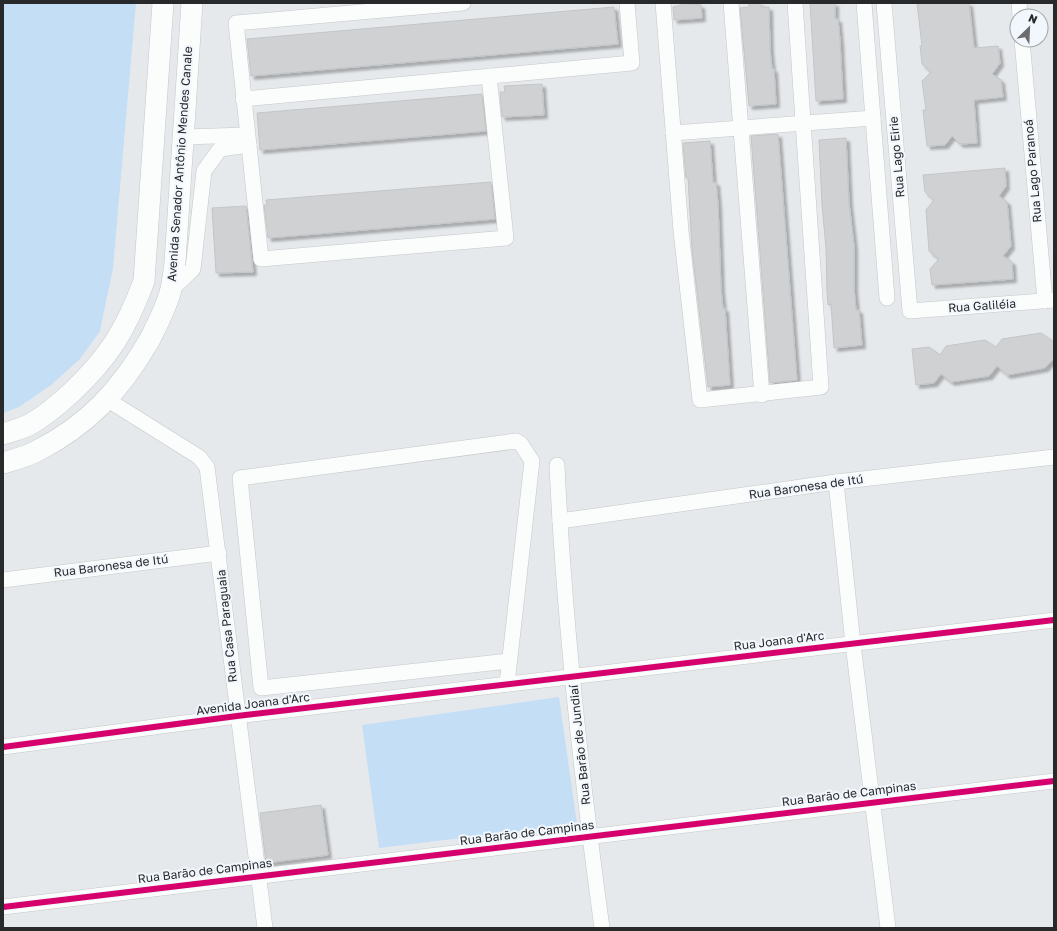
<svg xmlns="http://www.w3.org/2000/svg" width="1057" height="931" viewBox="0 0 1057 931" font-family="'Golos Text',sans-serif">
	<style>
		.green { fill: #c3def5 }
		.building { fill: #cfd1d3; stroke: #c3c5c7; filter: url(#shadow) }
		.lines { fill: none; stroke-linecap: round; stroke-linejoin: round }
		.minor-casing { stroke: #c4c7c8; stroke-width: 16 }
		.secondary-casing { stroke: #c4c7c8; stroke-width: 22 }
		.minor { stroke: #fbfcfc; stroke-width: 15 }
		.secondary { stroke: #fbfcfc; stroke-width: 21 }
		.cycleway-casing { stroke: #f1f7fc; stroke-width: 8 }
		.cycleway { stroke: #d6006c; stroke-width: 6 }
		.labels { text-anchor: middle; stroke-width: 4; stroke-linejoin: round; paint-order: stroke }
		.street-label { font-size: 12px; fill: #27292b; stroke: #f1f7fc }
	</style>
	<defs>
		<filter id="shadow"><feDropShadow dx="3.5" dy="3.5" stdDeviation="1" flood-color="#0004"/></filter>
	</defs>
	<rect width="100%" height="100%" fill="#e6e9ec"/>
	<g class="green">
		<polygon points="3,3 136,3 113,268 100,331 80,359 51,385 19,407 3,413"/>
		<polygon points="559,697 577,824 379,848 362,725"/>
	</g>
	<g class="building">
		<polygon points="681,3 701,5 702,18 674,20 673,7 681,5"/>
		<polygon points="749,3 761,3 761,7 769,7 770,50 772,69 774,69 776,104 749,106 740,8 749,7"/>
		<polygon points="810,3 835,3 835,19 838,19 840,41 843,99 816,101"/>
		<polygon points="917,3 969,3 974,48 998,46 1000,63 992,74 1001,80 1003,97 974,100 977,143 960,144 952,136 945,145 927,146 923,110 926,110 922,81 931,72 922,64 920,46 922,46"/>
		<polygon points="614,7 618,44 251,76 247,39"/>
		<polygon points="542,84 544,115 502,117 500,92 505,92 504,86"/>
		<polygon points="482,94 486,131 260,150 257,113"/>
		<polygon points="778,134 797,380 770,383 751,136"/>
		<polygon points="846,138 849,203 854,246 854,289 856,310 859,310 862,345 834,348 831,304 828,305 827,291 826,248 822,205 819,140"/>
		<polygon points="710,141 713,183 716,182 718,204 721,289 723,309 725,308 730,385 708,387 692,249 688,178 686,178 683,143"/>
		<polygon points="1005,168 1006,186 999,196 1007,202 1011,246 1003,256 1012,262 1013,279 932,285 930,269 939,259 929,251 926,210 934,200 925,192 923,175"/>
		<polygon points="491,182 495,219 268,238 264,205 267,205 266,200"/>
		<polygon points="246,206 253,272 216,273 212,208"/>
		<polygon points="1041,333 1054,342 1054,358 1045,368 1007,375 997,366 989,376 951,382 941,374 934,383 916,385 912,349 929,347 940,355 946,346 985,340 996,347 1002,339"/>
		<polygon points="321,805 328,855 266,863 260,813"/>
	</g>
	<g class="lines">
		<defs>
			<g id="minor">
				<polyline points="463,3 236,23 261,259 506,238 489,76"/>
				<polyline points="663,3 681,231 700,400 821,387 795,3"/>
				<polyline points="731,3 762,395"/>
				<polyline points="864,3 887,298"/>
				<polyline points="884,3 910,311 1054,300"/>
				<polyline points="1019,3 1020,16"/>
				<polyline points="1022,40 1045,301"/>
				<polyline points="243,99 632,63 627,3"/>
				<polyline points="673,133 873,118"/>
				<polyline points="183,137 247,135"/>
				<polyline points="171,290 193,269 204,171 220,149 249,145"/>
				<polyline points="108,400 199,457 207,467 265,928"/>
				<path d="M557 465C564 620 581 775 602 928"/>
				<polyline points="836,482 853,644 888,928"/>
				<polyline points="560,521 836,482 1054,457"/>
				<polyline points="3,580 219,553"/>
				<polyline points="507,684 532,461 521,444 516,441 240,478 261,688 509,661"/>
				<polyline points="3,747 237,716 1054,620"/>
				<polyline points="3,907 1054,781"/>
			</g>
			<g id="secondary">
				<path d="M3 434C11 431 21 429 29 425 45 416 59 404 72 392 110 356 126 329 144 281L163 3"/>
				<path d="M3 463C13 460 25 457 35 452 87 426 121 390 150 339 158 323 167 306 171 289 173 280 174 271 175 262L192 3"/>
			</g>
		</defs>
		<use href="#minor" class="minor-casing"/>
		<use href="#secondary" class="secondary-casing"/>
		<use href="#minor" class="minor"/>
		<use href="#secondary" class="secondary"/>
		<defs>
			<g id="cycleway">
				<polyline points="3,747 237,716 1054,620"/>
				<polyline points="3,907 1054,781"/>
			</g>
		</defs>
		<use href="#cycleway" class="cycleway-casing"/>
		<use href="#cycleway" class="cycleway"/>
	</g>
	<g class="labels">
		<g class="street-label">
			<text transform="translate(897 157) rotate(-95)" y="4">Rua Lago Eirie</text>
			<text transform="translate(180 164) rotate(-86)" y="4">Avenida Senador Antônio Mendes Canale</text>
			<text transform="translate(1033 171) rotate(-95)" y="4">Rua Lago Paranoá</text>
			<text transform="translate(982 306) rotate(-4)" y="4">Rua Galiléia</text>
			<text transform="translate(806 487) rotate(-8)" y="4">Rua Baronesa de Itú</text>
			<text transform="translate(111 566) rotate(-7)" y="4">Rua Baronesa de Itú</text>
			<text transform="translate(227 626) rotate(-96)" y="4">Rua Casa Paraguaia</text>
			<text transform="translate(779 641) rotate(-7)" y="4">Rua Joana d'Arc</text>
			<text transform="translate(253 704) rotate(-7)" y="4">Avenida Joana d'Arc</text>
			<text transform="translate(580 745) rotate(-96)" y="4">Rua Barão de Jundiaí</text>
			<text transform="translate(849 794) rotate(-7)" y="4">Rua Barão de Campinas</text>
			<text transform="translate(527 833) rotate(-7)" y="4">Rua Barão de Campinas</text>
			<text transform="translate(205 871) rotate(-7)" y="4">Rua Barão de Campinas</text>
		</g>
	</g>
	<rect width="1057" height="931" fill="none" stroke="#27292b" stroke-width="8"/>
	<g transform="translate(1029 28) rotate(24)"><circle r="19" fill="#f1f7fc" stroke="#a0a5a8"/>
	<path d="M0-3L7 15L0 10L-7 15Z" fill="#6a6c6f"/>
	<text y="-6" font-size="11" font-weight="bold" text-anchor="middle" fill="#27292b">N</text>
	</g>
</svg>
